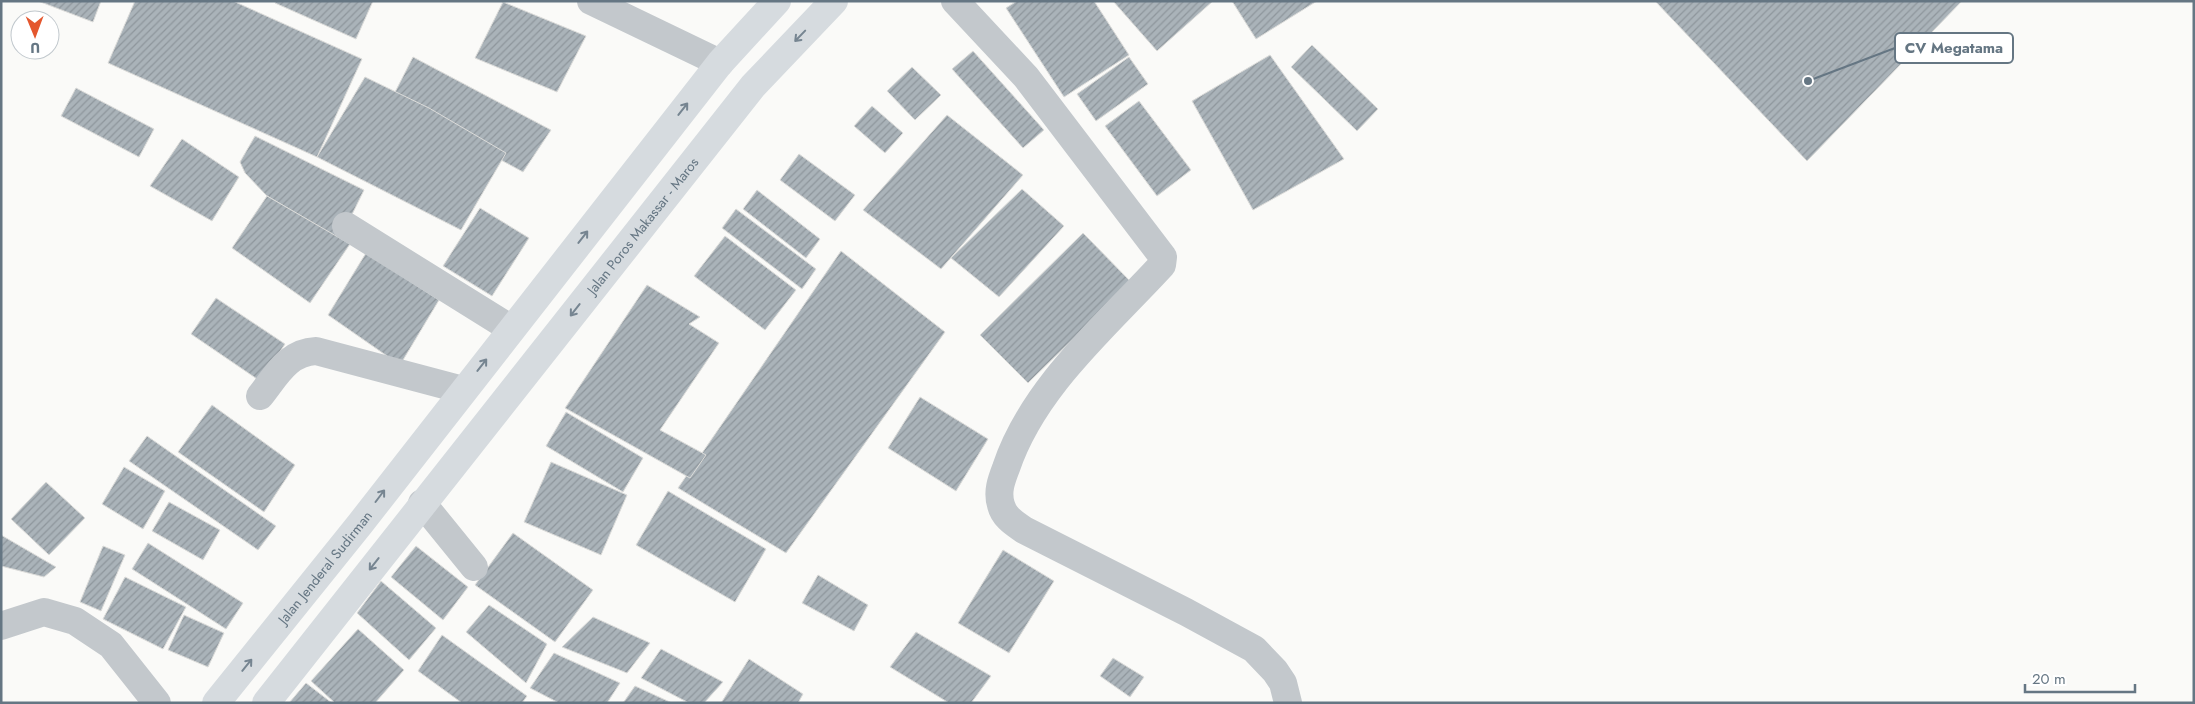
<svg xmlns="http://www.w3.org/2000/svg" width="2195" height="704" viewBox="0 0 2195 704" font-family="Jost,sans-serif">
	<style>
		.building { fill: url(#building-hatch); stroke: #dcdcda }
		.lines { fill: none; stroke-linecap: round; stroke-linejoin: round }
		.minor { stroke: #c3c8cc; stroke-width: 28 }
		.highway { stroke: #d6dbdf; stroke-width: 28 }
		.oneway { stroke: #768591 }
		.labels { text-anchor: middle; stroke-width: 5; stroke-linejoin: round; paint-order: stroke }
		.street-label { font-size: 14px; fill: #657683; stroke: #fff }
		.leader { fill: none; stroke: #657683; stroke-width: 2 }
		.callout-dot { fill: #657683; stroke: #fff; stroke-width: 2 }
		.callout { fill: #fff; stroke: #657683; stroke-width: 2 }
		.callout-label { font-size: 15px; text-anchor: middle; font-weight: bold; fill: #657683 }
	</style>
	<defs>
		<pattern id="building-hatch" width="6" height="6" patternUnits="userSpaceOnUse" patternTransform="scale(1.25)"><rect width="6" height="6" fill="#aab3b9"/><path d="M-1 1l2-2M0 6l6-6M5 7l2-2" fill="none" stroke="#8e969c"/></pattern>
	</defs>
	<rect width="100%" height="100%" fill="#fafaf8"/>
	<g class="building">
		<polygon points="38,1 101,1 93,22"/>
		<polygon points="135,1 233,1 362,59 317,157 108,63"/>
		<polygon points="276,1 373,1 356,39 275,3"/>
		<polygon points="1017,1 1094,1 1129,55 1064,97 1006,8"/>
		<polygon points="1113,1 1213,1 1157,51"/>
		<polygon points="1232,1 1317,1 1256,39"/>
		<polygon points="1655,1 1962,1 1807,161"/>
		<polygon points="503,2 586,36 557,92 475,58"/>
		<polygon points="1312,45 1378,109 1357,131 1291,67"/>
		<polygon points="973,51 1044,130 1023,148 952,69"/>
		<polygon points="1270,55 1344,159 1253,210 1192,101"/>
		<polygon points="413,57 551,130 523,172 391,100"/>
		<polygon points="1129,57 1148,84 1096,121 1077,94"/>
		<polygon points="912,67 941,95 915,120 887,91"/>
		<polygon points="365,77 429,108 506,153 461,230 317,157"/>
		<polygon points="76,88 154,129 139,157 61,116"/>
		<polygon points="1139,101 1191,170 1157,196 1105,126"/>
		<polygon points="872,106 903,133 885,153 854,126"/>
		<polygon points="947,115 1023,175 941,269 863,210"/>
		<polygon points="255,136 364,190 340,239 267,196 245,173 240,162"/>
		<polygon points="182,139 239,177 212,221 150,186"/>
		<polygon points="799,154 855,195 835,221 780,180"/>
		<polygon points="1022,189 1064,226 999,297 951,258"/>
		<polygon points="757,190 820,239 806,258 743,209"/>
		<polygon points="267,196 350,244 310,303 232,248"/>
		<polygon points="480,208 529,238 492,296 443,266"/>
		<polygon points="736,209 816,269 802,289 722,228"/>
		<polygon points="1083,233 1131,282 1028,383 980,335"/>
		<polygon points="725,236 796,290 765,330 694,276"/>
		<polygon points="841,251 945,332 786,553 678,488"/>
		<polygon points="366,253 439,300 400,365 328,315"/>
		<polygon points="647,285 700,317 689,324 719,343 660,430 706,455 690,478 565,408"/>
		<polygon points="216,298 285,344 260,381 191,334"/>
		<polygon points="920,397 988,439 956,491 888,448"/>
		<polygon points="212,405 295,465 264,512 178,452"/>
		<polygon points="566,412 643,458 623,492 546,446"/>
		<polygon points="147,436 276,526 258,550 129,461"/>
		<polygon points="551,462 627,495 601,555 524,522"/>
		<polygon points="124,467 165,491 143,529 102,504"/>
		<polygon points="46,482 85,518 49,555 11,519"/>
		<polygon points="668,491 766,549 735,602 636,545"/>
		<polygon points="169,502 220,530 203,560 152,531"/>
		<polygon points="513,533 593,590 555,642 475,585"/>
		<polygon points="1,535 56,567 44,577 1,566"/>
		<polygon points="148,543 243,603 226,629 132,569"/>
		<polygon points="103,546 125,555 101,611 80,602"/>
		<polygon points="416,546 468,587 443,620 391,577"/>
		<polygon points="1003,550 1054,581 1009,653 958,623"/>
		<polygon points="818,575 868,605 854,631 802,603"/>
		<polygon points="125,577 186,607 163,649 103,619"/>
		<polygon points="381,581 436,628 409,660 357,613"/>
		<polygon points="489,605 547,644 526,683 466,632"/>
		<polygon points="184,615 224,633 208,667 168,650"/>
		<polygon points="593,617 650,643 627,673 562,647"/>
		<polygon points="358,629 404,670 375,703 335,703 311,681"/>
		<polygon points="916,632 991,676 971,703 949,703 890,667"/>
		<polygon points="442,635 527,696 522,703 462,703 418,671"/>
		<polygon points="661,649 723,682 704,703 689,703 641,678"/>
		<polygon points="554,653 620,683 607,703 559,703 530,688"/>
		<polygon points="1113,658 1144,677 1130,697 1100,676"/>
		<polygon points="749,659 803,694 798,703 721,703"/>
		<polygon points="306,683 332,703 289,703"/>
		<polygon points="635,686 672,703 623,703"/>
	</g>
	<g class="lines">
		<g class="minor">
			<polyline points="591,1 720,63"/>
			<path d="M955 1 1026 77 1163 257 1162 265C1106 326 1033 387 1006 468 1001 481 997 492 1001 505 1004 517 1014 523 1024 530L1186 612 1254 649 1275 671 1283 683 1288 703"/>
			<polyline points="346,226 510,328"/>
			<path d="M260 396C276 376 288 352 316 351L463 390"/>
			<polyline points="422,503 474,567"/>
			<polyline points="1,626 44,612 75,621 111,645 157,703"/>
		</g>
		<g class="highway">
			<path id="s1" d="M216 703 360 524 720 63 777 1"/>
			<path id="s2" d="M266 703 753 86 834 1"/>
		</g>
	</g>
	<defs><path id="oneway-shaft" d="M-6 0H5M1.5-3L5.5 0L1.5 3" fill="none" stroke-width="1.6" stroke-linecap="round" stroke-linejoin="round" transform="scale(1.25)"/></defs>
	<g class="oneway">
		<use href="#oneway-shaft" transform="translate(800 36) rotate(134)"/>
		<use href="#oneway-shaft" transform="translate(683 109) rotate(-52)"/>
		<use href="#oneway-shaft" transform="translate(583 237) rotate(-52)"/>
		<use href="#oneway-shaft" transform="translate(575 310) rotate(128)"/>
		<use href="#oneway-shaft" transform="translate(482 365) rotate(-52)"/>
		<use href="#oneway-shaft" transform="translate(380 496) rotate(-53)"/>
		<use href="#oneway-shaft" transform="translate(374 564) rotate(128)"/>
		<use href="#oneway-shaft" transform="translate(247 665) rotate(-51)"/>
	</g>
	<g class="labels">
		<g class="street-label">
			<text dy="5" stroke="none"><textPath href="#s2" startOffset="608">Jalan Poros Makassar - Maros</textPath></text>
			<text dy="5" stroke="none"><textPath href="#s1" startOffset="174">Jalan Jenderal Sudirman</textPath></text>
		</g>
	</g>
	<path class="leader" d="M1808 81L1895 48"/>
	<circle class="callout-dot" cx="1808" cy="81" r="5"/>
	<rect class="callout" x="1895" y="33" width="118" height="30" rx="5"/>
	<g class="callout-label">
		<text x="1954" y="53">CV Megatama</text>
	</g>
	<rect width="2195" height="704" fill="none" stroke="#657683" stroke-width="5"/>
	<g transform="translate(35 35) rotate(179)"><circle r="24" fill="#ffffff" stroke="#c1c8cd"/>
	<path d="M0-4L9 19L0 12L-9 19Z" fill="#e4572e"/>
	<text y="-8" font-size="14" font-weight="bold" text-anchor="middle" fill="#657683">U</text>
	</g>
	<path d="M2025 684v8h110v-8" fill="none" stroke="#657683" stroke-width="2.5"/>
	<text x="2032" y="684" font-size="15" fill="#657683" stroke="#ffffff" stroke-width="4" paint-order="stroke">20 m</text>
</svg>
